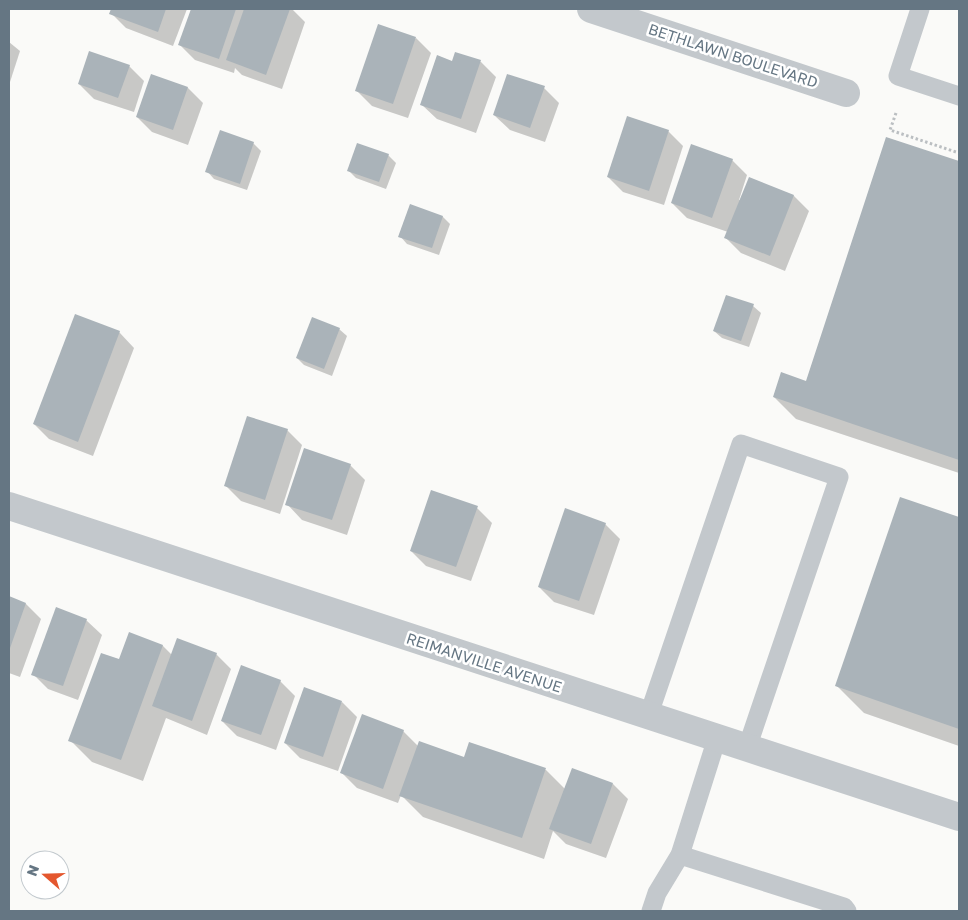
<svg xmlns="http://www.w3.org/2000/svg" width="968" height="920" viewBox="0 0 968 920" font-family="'Golos Text',sans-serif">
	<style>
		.shadow { fill: #0003 }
		.building { fill: #aab3b9 }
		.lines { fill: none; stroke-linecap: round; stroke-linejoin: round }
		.path { stroke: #bbbfc2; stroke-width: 3; stroke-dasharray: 2.5 2.5; stroke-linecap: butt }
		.lane { stroke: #c3c8cc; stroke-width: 19 }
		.street { stroke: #c3c8cc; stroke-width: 28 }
		.labels { text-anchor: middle; stroke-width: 5; stroke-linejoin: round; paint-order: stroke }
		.street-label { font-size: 15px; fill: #657683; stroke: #fff }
	</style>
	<rect width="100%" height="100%" fill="#fafaf8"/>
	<g class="shadow">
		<polygon points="112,9 187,9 173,46 126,28 111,13"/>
		<polygon points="192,9 292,9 305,22 282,89 242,75 235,68 234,73 195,60 180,45"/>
		<polygon points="416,38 431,53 408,118 372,106 357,91"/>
		<polygon points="9,42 20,51 10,82 9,82"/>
		<polygon points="456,53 481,62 496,77 476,133 437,119 421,104 453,62"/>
		<polygon points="129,66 144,81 134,112 94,99 79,84"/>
		<polygon points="152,76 188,88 203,103 188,145 152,132 137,117"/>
		<polygon points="544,88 559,103 545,142 510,130 494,115"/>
		<polygon points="668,131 683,146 664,205 623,192 608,177"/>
		<polygon points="887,138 959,162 959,473 796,419 774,397 807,382"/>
		<polygon points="253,143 261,151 247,190 214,179 207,171"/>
		<polygon points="388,155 396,163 386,189 356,178 348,170"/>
		<polygon points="732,160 747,175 739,200 794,196 809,211 785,271 741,253 726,238 728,232 687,218 672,203"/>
		<polygon points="411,206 443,217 450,224 439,255 407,244 400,236"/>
		<polygon points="753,306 761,313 749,347 722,338 714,331"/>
		<polygon points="339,329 347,336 332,376 304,365 297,358"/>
		<polygon points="119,332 134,348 93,456 49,439 34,424"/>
		<polygon points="287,430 302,445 280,514 241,501 226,486"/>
		<polygon points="350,465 365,480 347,535 302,520 287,504"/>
		<polygon points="901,499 959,519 959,746 864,713 837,686"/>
		<polygon points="477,508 492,523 471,581 426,566 411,551"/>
		<polygon points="605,524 620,539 594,615 554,602 539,587"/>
		<polygon points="9,598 26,604 41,619 20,677 9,673"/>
		<polygon points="86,620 102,635 78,700 48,689 33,674"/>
		<polygon points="130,634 163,646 172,655 216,654 231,669 207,735 166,718 143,781 92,762 70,740 120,661"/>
		<polygon points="280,681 295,696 276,750 237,736 222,721"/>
		<polygon points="342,702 357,717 338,771 300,758 285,743"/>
		<polygon points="403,731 418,746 465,759 470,744 546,770 565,789 613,784 628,799 606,858 566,844 553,831 544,859 423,817 401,795 398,803 357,788 342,773"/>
	</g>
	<g class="building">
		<polygon points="111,9 166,9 158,32 109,14"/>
		<polygon points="191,9 236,9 219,59 178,45"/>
		<polygon points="244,9 290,9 266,75 226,60"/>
		<polygon points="378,24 416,37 393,104 355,91"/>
		<polygon points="89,51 130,65 118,98 78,84"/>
		<polygon points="455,52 481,60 461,119 420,105 437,55 452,61"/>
		<polygon points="151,74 188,87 173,130 136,117"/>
		<polygon points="507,74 545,86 530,128 493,115"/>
		<polygon points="627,116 669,130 649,191 607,177"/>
		<polygon points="220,130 254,142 240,184 205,172"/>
		<polygon points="886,137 959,161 959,460 773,397 781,372 806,381"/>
		<polygon points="357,143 389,154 379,182 347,171"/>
		<polygon points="691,144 733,159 712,218 671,203"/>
		<polygon points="749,177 794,195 770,256 724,238"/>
		<polygon points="410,204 443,216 432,248 398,237"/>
		<polygon points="726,295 754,304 741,341 713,331"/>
		<polygon points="75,314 120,331 78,442 33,424"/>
		<polygon points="312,317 340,328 324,369 296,358"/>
		<polygon points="247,416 288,429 265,500 224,486"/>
		<polygon points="304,448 351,464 332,520 285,505"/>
		<polygon points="431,490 478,506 456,567 410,551"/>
		<polygon points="900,497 959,517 959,729 835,686"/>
		<polygon points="565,508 606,523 579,601 538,587"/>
		<polygon points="9,596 26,603 9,651"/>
		<polygon points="56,607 87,619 63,686 31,675"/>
		<polygon points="129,632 163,645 121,760 68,741 101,653 119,659"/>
		<polygon points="177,638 217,653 192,721 152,706"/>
		<polygon points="241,665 281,680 261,735 221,721"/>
		<polygon points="304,687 342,701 323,757 284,743"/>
		<polygon points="362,714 404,730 383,789 340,773"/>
		<polygon points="419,741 464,757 469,742 546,768 522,838 399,796"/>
		<polygon points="572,768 613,783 591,844 549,829"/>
	</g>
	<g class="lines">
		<polyline class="path" points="896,113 890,130 959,153"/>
		<g class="lane">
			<polyline points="920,9 898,76 959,96"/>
			<polyline points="648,717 741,444 839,477 747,748"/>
			<polyline points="680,855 844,907 847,911"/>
			<polyline points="651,911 657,893 680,855 717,738"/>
		</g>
		<g class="street">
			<polyline points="591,9 846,93"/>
			<polyline points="9,506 959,817"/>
		</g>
	</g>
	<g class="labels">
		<g class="street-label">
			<text transform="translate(733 56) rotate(18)" y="5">BETHLAWN BOULEVARD</text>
			<text transform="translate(484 663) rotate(18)" y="5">REIMANVILLE AVENUE</text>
		</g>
	</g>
	<rect width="968" height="920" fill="none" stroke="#657683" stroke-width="20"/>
	<g transform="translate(45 875) rotate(290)"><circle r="24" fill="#ffffff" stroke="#c1c8cd"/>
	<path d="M0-4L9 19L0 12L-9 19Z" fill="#e4572e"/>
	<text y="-8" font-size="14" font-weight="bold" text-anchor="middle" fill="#657683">N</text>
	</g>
</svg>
